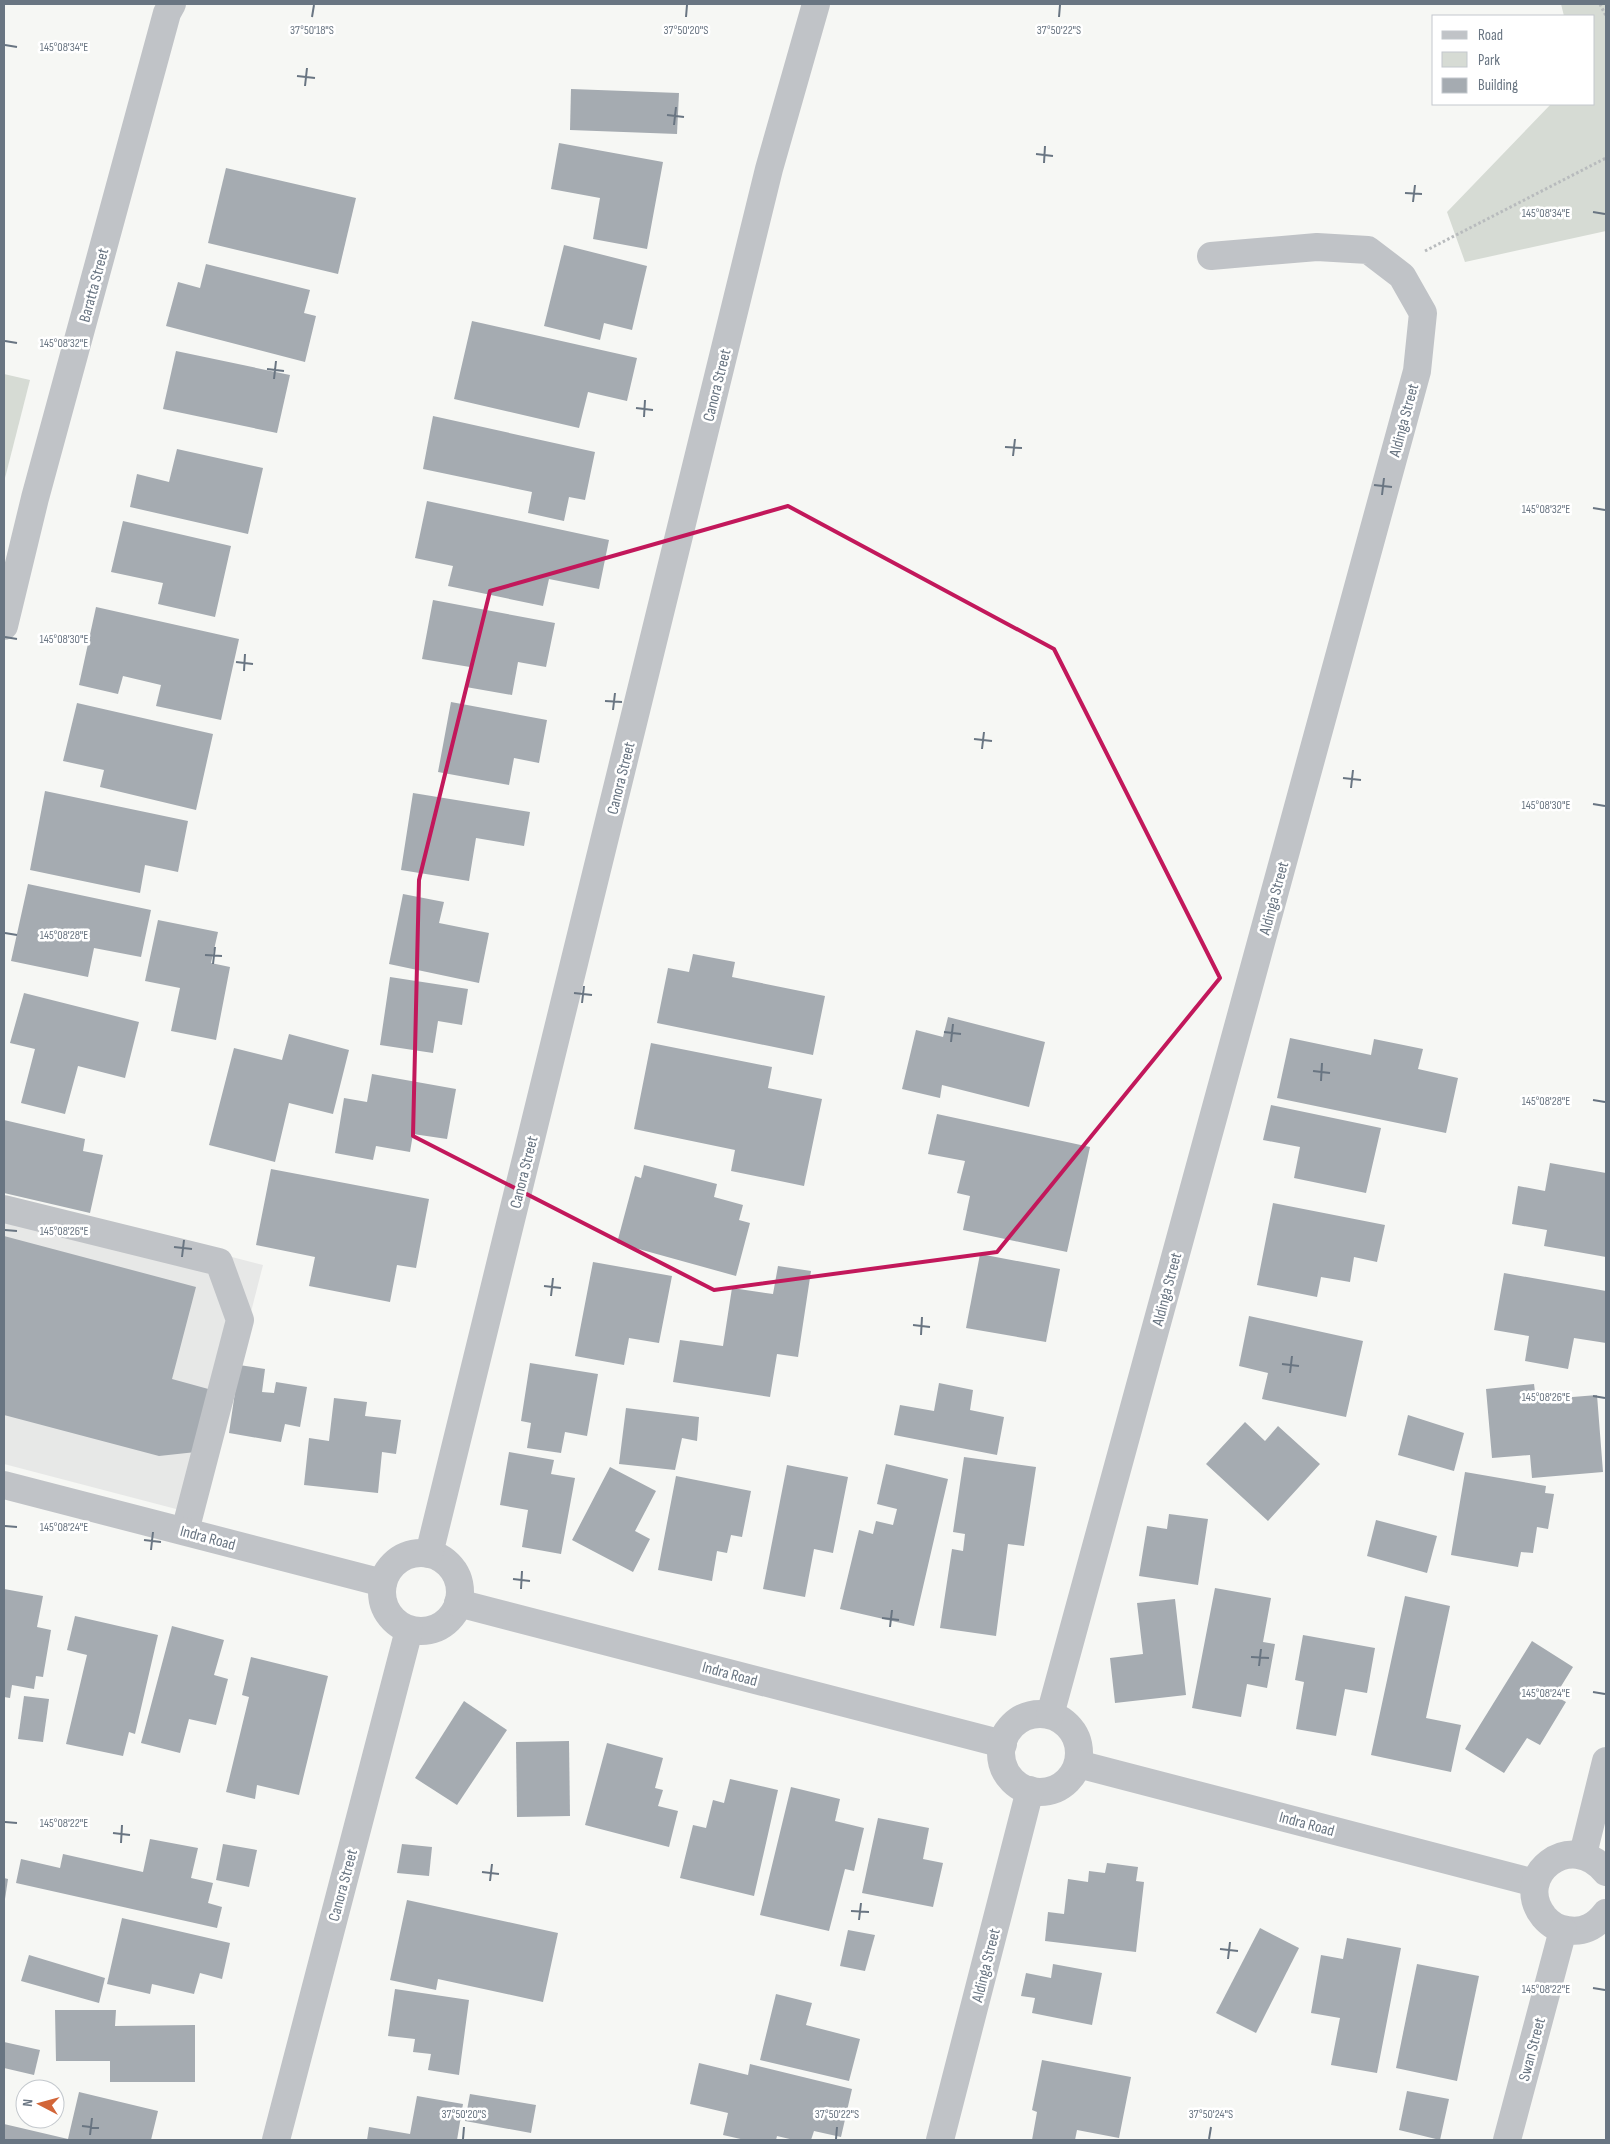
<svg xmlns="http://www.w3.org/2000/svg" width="1610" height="2144" viewBox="0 0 1610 2144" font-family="'Sofia Sans Condensed',sans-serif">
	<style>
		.built { fill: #e7e8e7 }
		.green { fill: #d6dbd4 }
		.building { fill: #a5abb1 }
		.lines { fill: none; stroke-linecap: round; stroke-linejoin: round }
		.path { stroke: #b8bbbd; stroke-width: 3; stroke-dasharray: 2.5 2.5; stroke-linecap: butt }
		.minor { stroke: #c0c3c7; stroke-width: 28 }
		.marked { fill: none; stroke: #c2185b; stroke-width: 4; stroke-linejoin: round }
		.ticks { fill: none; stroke: #697582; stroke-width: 2 }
		.labels { text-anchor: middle; stroke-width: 5; stroke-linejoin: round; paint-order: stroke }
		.street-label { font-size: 16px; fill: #697582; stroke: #fff }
		.ticks-label { font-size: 12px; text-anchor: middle; fill: #697582; stroke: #fff; stroke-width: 5; stroke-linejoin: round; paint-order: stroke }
	</style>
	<rect width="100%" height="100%" fill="#f6f7f4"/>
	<polygon class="built" points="4,1198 263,1265 199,1515 4,1464"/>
	<g class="green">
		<polygon points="1561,4 1606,4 1606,231 1465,262 1447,212 1551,104 1594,104 1594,16 1564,16"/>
		<polygon points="4,374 30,380 4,482"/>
	</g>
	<g class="building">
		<polygon points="571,89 679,93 677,134 570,130"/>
		<polygon points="559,143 663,162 647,249 593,239 600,198 551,189"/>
		<polygon points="226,168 356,198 338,274 208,243"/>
		<polygon points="564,245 647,266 632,330 604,323 600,340 544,326"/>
		<polygon points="206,264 310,290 304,313 316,316 305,362 166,326 178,282 200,288"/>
		<polygon points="472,321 637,358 627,401 588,392 579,428 454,399"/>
		<polygon points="176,351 290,375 277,433 163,409"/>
		<polygon points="433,416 595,452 585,500 569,497 564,521 528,513 532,492 423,469"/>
		<polygon points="177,449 263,468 248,534 130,507 137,474 169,482"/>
		<polygon points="427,501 609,540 599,589 549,579 543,606 448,586 453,566 415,558"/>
		<polygon points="123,521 231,546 215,617 158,604 163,583 111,572"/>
		<polygon points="433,600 555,623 546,667 518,662 512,695 466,687 470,667 422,659"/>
		<polygon points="96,607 239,639 221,720 156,706 161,685 123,676 118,694 79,685"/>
		<polygon points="451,702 547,720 539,763 514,758 509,785 438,772"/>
		<polygon points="77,703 213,734 196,810 100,787 104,770 63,761"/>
		<polygon points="45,791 188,821 178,872 145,865 140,893 30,870"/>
		<polygon points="413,793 530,812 524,846 476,838 469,881 401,870"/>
		<polygon points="28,884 151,910 141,957 94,948 88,977 11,961"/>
		<polygon points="403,894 444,902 439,923 489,933 479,983 389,964"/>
		<polygon points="158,920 218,932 211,963 230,967 216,1040 171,1031 180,988 145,981"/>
		<polygon points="693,954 735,962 732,977 825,996 813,1055 657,1023 668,968 689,972"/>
		<polygon points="390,977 468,989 462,1025 438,1021 433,1053 380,1045"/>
		<polygon points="24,993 139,1022 125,1078 78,1066 65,1114 21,1103 35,1049 10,1043"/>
		<polygon points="948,1017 1045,1042 1029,1107 942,1085 940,1098 902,1089 916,1030 943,1037"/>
		<polygon points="289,1034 349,1050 333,1114 289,1103 275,1162 209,1145 234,1048 282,1060"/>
		<polygon points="1290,1038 1371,1055 1374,1039 1423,1049 1418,1069 1458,1078 1446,1133 1277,1098"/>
		<polygon points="651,1043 772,1067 768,1088 822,1099 804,1186 731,1171 735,1150 634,1129"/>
		<polygon points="372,1074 456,1089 447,1139 413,1134 410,1152 376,1146 373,1160 335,1153 344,1098 367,1102"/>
		<polygon points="1271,1105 1381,1128 1366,1193 1294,1178 1300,1147 1263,1140"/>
		<polygon points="937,1114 1090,1147 1067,1252 963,1230 970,1196 957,1193 965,1161 928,1154"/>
		<polygon points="4,1120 85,1139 83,1151 103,1155 90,1213 4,1193"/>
		<polygon points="1550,1163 1606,1173 1606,1257 1544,1246 1547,1230 1512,1224 1518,1186 1545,1191"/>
		<polygon points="644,1165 717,1184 714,1197 743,1205 739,1220 750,1223 736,1276 617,1243 635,1176 641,1178"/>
		<polygon points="271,1169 429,1199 416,1268 397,1265 390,1302 309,1286 315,1257 256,1245"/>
		<polygon points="1273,1203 1385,1225 1377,1262 1354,1257 1350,1282 1321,1277 1317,1297 1257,1285"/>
		<polygon points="4,1236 196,1287 172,1379 212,1390 196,1452 159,1456 4,1415"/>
		<polygon points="980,1254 1060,1269 1046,1342 966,1328"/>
		<polygon points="593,1262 672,1276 659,1343 629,1338 624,1365 575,1356"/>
		<polygon points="778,1266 811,1271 798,1357 777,1354 770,1397 673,1382 680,1340 723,1346 732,1288 773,1294"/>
		<polygon points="1504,1273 1606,1291 1606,1343 1574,1338 1568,1369 1525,1361 1529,1336 1494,1330"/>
		<polygon points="1249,1316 1363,1341 1346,1417 1262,1399 1268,1373 1239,1366"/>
		<polygon points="530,1363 598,1374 587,1436 565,1432 561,1453 527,1448 531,1423 521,1421"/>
		<polygon points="239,1365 265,1369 262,1392 274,1393 276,1382 307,1387 300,1427 285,1424 281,1442 229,1433"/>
		<polygon points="939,1383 973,1390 970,1410 1004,1417 997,1455 894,1435 900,1405 934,1411"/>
		<polygon points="1534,1384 1536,1400 1597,1395 1603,1472 1532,1478 1530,1455 1492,1458 1486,1389"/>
		<polygon points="334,1398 367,1402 365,1416 401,1420 396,1454 382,1452 378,1493 304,1485 309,1438 329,1441"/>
		<polygon points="626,1408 699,1417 697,1441 682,1438 675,1470 619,1464"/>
		<polygon points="1408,1415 1464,1433 1454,1471 1398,1455"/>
		<polygon points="1245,1422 1265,1441 1278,1426 1320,1464 1268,1521 1206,1464"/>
		<polygon points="509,1452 554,1460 551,1474 575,1478 561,1554 522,1547 528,1510 500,1505"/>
		<polygon points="964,1457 1036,1467 1024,1546 1008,1544 996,1636 940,1628 952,1549 963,1551 965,1534 953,1532"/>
		<polygon points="886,1464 948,1479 914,1626 840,1609 859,1530 873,1534 876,1521 893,1525 897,1509 877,1504"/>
		<polygon points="787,1465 848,1477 833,1553 814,1549 805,1597 763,1589"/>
		<polygon points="610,1467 656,1491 635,1531 650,1539 633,1572 572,1540"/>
		<polygon points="1465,1472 1546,1486 1545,1493 1554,1494 1548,1529 1537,1527 1533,1553 1521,1552 1518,1567 1451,1555"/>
		<polygon points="676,1476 751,1491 742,1537 731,1535 727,1553 717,1551 712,1581 658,1570"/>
		<polygon points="1169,1514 1208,1519 1198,1585 1139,1576 1147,1526 1167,1529"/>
		<polygon points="1376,1520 1437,1536 1427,1573 1367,1556"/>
		<polygon points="1215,1588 1271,1598 1263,1642 1275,1644 1267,1688 1247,1684 1241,1717 1192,1708"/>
		<polygon points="4,1589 43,1596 37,1627 51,1630 43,1677 36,1676 34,1689 12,1685 10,1698 4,1697"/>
		<polygon points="1405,1596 1450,1606 1426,1718 1461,1725 1451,1772 1371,1755"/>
		<polygon points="1175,1599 1186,1695 1115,1703 1110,1658 1143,1654 1137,1603"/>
		<polygon points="75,1616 158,1635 135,1734 129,1732 123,1756 66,1744 87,1655 67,1650"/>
		<polygon points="172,1626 224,1640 214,1675 228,1679 216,1725 189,1719 180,1753 141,1743"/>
		<polygon points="1303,1635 1375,1648 1367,1693 1345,1689 1336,1736 1296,1729 1304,1682 1295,1680"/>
		<polygon points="1532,1641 1573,1667 1555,1696 1566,1702 1540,1745 1527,1738 1504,1773 1465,1749"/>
		<polygon points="251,1657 328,1676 299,1795 257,1785 255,1799 226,1792 249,1697 242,1695"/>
		<polygon points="24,1696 49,1699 43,1742 18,1739"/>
		<polygon points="464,1701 507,1730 457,1805 415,1778"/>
		<polygon points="569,1741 570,1816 517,1817 516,1742"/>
		<polygon points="607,1743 663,1758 655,1788 663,1790 658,1806 678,1811 669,1847 585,1825"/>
		<polygon points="730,1779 778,1790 754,1896 680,1878 693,1825 706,1828 713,1800 724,1803"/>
		<polygon points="791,1787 840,1799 835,1821 864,1828 854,1871 845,1869 829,1931 760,1915"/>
		<polygon points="878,1818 929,1828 923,1859 943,1863 933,1907 862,1893"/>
		<polygon points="150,1839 198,1848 191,1878 213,1883 208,1903 222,1907 217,1928 16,1883 21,1859 60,1868 63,1854 143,1872"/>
		<polygon points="223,1844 257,1850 249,1887 216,1880"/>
		<polygon points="402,1844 432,1847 429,1876 397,1873"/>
		<polygon points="1107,1863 1138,1867 1136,1881 1144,1882 1136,1952 1045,1941 1048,1912 1064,1914 1068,1879 1088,1882 1089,1871 1105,1873"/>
		<polygon points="4,1878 8,1879 5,1899 4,1899"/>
		<polygon points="407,1900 558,1933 543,2002 438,1979 436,1990 390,1980"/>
		<polygon points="122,1918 230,1943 222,1979 200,1973 194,1994 152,1984 150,1994 107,1984"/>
		<polygon points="1260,1928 1299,1948 1256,2033 1216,2013"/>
		<polygon points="848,1930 875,1935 865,1971 840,1966"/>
		<polygon points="1347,1938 1401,1948 1377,2073 1331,2065 1340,2018 1311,2013 1321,1955 1343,1959"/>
		<polygon points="29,1955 105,1978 99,2003 21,1981"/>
		<polygon points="1053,1964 1102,1973 1092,2025 1032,2013 1035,1998 1021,1996 1026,1973 1051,1978"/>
		<polygon points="1417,1964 1479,1976 1457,2081 1396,2068"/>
		<polygon points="395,1989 469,2000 459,2075 428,2070 431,2054 413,2052 415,2039 388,2036"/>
		<polygon points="776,1994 812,2003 806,2025 860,2039 849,2081 760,2060"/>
		<polygon points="55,2010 116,2010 115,2026 195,2025 195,2082 110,2082 110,2061 56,2061"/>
		<polygon points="4,2042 40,2050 34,2075 4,2068"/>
		<polygon points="1042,2060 1131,2077 1119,2138 1077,2130 1075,2140 1032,2140 1037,2112 1032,2110"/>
		<polygon points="699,2063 748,2075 750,2064 852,2089 841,2137 814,2131 811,2140 794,2140 777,2136 776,2140 745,2140 723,2135 728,2113 690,2104"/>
		<polygon points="1407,2091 1449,2099 1440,2140 1399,2130"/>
		<polygon points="79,2092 158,2111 151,2140 4,2140 4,2124 68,2139"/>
		<polygon points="470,2094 536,2105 531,2133 465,2121"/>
		<polygon points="417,2096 463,2104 457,2140 367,2140 369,2127 410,2134"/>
	</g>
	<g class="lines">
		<g class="path">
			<polyline points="1600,4 1606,16"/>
			<polyline points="1425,251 1606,158"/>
		</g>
		<g class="minor">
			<polyline points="4,626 35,498 167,13 172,4"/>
			<polyline points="4,1209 219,1262 240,1320 185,1531"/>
			<polyline points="4,1485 383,1583"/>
			<circle cx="421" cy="1592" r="39"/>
			<polyline points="429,1554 769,169 816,4"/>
			<polyline points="458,1603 1003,1744"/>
			<circle cx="1040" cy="1753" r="39"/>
			<polyline points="1050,1715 1417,371 1423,313 1402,276 1368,250 1317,247 1211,256"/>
			<polyline points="1078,1764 1535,1883"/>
			<polyline points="1583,1854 1606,1761"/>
			<path d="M1606 1872C1571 1828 1511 1876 1544 1917 1550 1924 1558 1929 1567 1930 1584 1933 1596 1926 1606 1913"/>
			<polyline points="276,2140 409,1630"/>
			<polyline points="940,2140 1030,1790"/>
			<polyline points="1507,2140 1563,1930"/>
		</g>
	</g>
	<path class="marked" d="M788 506 1054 649 1220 978 997 1252 714 1290 413 1136 419 880 490 591Z"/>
	<path class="ticks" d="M312 17 314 5M686 17 687 5M1059 17 1060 5M5 45 17 47M297 76 315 78M305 86 307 68M667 115 684 117M674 125 676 107M1036 154 1053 156M1044 163 1045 146M1405 193 1422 194M1413 202 1415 185M1593 212 1605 214M5 341 17 343M267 369 284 371M274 379 276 361M636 408 653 410M644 417 645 400M1005 447 1022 448M1013 456 1015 439M1374 485 1392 487M1382 495 1384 478M1593 508 1605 510M5 637 17 639M236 662 253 664M244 671 245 654M605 701 622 702M613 710 615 693M974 739 992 741M982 749 984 732M1343 778 1361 780M1351 788 1353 770M1593 804 1605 806M5 933 17 935M205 955 222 956M213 964 215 947M574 993 592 995M582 1003 584 986M944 1032 961 1034M951 1042 953 1024M1313 1071 1330 1073M1321 1081 1322 1063M1593 1100 1605 1102M5 1230 17 1231M174 1247 192 1249M182 1257 184 1240M544 1286 561 1288M551 1296 553 1278M913 1325 930 1327M921 1335 922 1317M1282 1364 1299 1366M1290 1373 1292 1356M1593 1396 1605 1398M5 1526 17 1527M144 1540 161 1542M151 1550 153 1532M513 1579 530 1581M521 1589 522 1571M882 1618 899 1620M890 1627 892 1610M1251 1657 1269 1658M1259 1666 1261 1649M1593 1692 1605 1694M5 1822 17 1823M113 1833 130 1835M121 1843 122 1825M482 1872 499 1874M490 1881 492 1864M851 1911 869 1912M859 1920 861 1903M1220 1949 1238 1951M1228 1959 1230 1942M1593 1988 1605 1990M82 2126 99 2128M90 2135 92 2118M463 2139 464 2127M836 2139 837 2127M1209 2139 1211 2127"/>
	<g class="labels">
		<g class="street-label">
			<text transform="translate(93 285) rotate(-75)" y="6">Baratta Street</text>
			<text transform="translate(716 385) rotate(-76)" y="6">Canora Street</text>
			<text transform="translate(1403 420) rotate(-75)" y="6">Aldinga Street</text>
			<text transform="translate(620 778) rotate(-76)" y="6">Canora Street</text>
			<text transform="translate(1273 898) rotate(-75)" y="6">Aldinga Street</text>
			<text transform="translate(523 1172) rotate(-76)" y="6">Canora Street</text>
			<text transform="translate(1166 1289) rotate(-75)" y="6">Aldinga Street</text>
			<text transform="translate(208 1537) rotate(15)" y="6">Indra Road</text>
			<text transform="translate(730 1673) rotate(15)" y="6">Indra Road</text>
			<text transform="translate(1307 1823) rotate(15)" y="6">Indra Road</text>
			<text transform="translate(342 1885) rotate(-75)" y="6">Canora Street</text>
			<text transform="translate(985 1965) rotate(-76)" y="6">Aldinga Street</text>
			<text transform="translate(1531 2049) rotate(-75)" y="6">Swan Street</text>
		</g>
	</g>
	<g class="ticks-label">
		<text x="312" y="34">37°50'18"S</text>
		<text x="686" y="34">37°50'20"S</text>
		<text x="1059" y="34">37°50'22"S</text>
		<text x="64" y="51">145°08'34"E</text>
		<text x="1546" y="217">145°08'34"E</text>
		<text x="64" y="347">145°08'32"E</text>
		<text x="1546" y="513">145°08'32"E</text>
		<text x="64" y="643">145°08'30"E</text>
		<text x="1546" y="809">145°08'30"E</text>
		<text x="64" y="939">145°08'28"E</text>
		<text x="1546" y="1105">145°08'28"E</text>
		<text x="64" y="1235">145°08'26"E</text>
		<text x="1546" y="1401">145°08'26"E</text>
		<text x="64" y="1531">145°08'24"E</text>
		<text x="1546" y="1697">145°08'24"E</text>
		<text x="64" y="1827">145°08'22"E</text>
		<text x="1546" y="1993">145°08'22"E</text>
		<text x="464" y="2118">37°50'20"S</text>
		<text x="837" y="2118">37°50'22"S</text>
		<text x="1211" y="2118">37°50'24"S</text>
	</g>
	<rect width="1610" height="2144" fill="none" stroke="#697582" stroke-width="10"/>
	<rect x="1432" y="15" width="162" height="90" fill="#ffffff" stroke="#c3c8cd"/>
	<rect x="1442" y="31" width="25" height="8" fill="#c0c3c7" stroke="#c3c8cd"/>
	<text x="1478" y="40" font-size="15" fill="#697582">Road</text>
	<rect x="1442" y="52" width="25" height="15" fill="#d6dbd4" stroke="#c3c8cd"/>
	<text x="1478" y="65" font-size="15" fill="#697582">Park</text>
	<rect x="1442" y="78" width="25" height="15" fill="#a5abb1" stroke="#c3c8cd"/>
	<text x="1478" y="90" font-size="15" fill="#697582">Building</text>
	<g transform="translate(40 2104) rotate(276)"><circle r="24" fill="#ffffff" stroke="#c3c8cd"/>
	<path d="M0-4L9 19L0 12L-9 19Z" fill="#d26639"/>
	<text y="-8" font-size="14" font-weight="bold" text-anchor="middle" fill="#697582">N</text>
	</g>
</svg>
